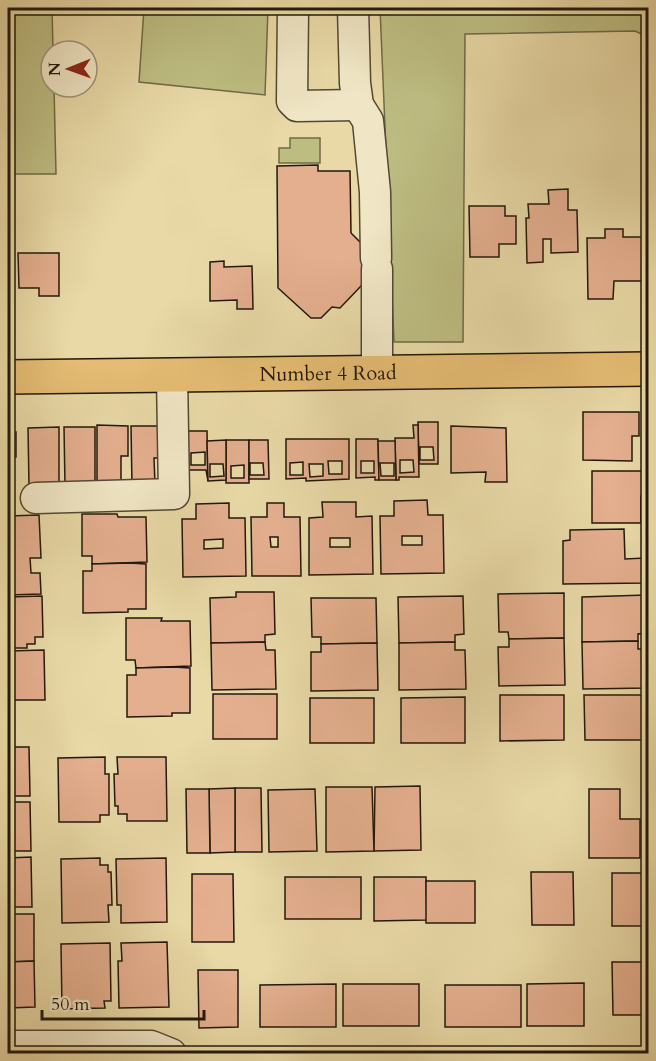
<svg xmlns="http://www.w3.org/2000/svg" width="656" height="1061" viewBox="0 0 656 1061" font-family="Cardo,serif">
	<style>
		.green { fill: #bdbd82; stroke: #706a46; stroke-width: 1.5 }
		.building { fill: #e4af8f; stroke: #22180b; stroke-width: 1.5; fill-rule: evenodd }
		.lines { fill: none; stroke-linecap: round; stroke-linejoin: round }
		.minor-casing { stroke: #544832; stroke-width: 33 }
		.major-casing { stroke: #22180b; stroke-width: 36 }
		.minor { stroke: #f0e6c5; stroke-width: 30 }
		.major { stroke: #e4bc73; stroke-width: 33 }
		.labels { text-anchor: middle; stroke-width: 4.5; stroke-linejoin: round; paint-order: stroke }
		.street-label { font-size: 20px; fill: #22180b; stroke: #f0e6c5 }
	</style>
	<rect width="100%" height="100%" fill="#e8d9a6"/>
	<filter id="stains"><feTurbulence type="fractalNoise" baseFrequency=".00333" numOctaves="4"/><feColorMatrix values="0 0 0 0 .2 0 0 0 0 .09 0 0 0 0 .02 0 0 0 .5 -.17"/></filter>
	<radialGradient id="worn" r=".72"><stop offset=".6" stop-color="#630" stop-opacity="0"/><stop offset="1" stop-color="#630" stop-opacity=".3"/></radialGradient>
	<g class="green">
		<polygon points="8,8 52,8 53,51 51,51 51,87 54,87 56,174 8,174"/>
		<polygon points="144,8 268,8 265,95 139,82"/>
		<polygon points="380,8 648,8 648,37 635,31 465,34 463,342 394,342"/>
		<polygon points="290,138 320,138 320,163 279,163 279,148 290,148"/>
	</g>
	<g class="building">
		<polygon points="318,165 318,171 350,171 351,233 382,264 340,308 332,307 321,318 311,318 278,288 277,166"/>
		<polygon points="568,189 568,210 577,210 578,252 551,253 551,239 543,239 543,262 527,263 526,218 529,218 528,204 549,204 548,190"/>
		<polygon points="469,206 505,206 505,216 516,216 516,244 499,244 499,257 470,257"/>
		<polygon points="605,229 623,229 623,237 648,237 648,300 644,300 644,281 614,281 613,299 588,299 587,238 605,238"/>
		<polygon points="18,253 59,253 59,296 39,296 39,288 19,288"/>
		<polygon points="224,261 224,267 252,266 253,309 237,309 237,300 210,301 210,262"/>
		<polygon points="583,412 639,412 639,436 632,436 632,461 583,460"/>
		<path d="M418 422H438V464H419ZM420 447H433L434 460H420Z"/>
		<polygon points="97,425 128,426 128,456 121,456 121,487 97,487"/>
		<path d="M413 425H418L419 477H399V480H396L395 438H414ZM400 460H413L414 472 400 473Z"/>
		<polygon points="131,426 161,426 161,458 154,458 155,485 132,486"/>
		<polygon points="451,426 506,428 507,482 485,482 486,472 451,473"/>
		<polygon points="59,427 59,486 29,486 28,428"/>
		<polygon points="64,427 95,427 95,486 65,486"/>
		<path d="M186 431H207L208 481 206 470H187ZM205 452V465H191V453Z"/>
		<polygon points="8,432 16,432 16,457 9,457 9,465"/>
		<path d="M286 439H349V479L306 481V478L286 479ZM328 461H342V474H329ZM303 462V475H290V463ZM309 464H323V476L310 477Z"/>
		<path d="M356 439H378L379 480H375V477L356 478ZM361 461H374V473H361Z"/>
		<path d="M226 440H249V483H226ZM244 465V478H231V466Z"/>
		<path d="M226 440V480L208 481 207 441ZM210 464H223L224 476 210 477Z"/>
		<path d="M249 440H268L269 479H249ZM250 463H263L264 475H250Z"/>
		<path d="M378 441H395L396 480H379ZM380 463H394V476H381Z"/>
		<polygon points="592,471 644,471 644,496 641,496 641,523 592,523"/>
		<path d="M427 500 428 515H443L444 573 381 574 380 516H394V501ZM402 536H422V545H402Z"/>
		<path d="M322 502H356V517L372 516 373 574 309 575V518L323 517ZM330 538H350V547H330Z"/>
		<path d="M229 503V518H245L246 576 183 577 182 519H196V504ZM223 539V548L204 549V540Z"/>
		<path d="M267 503H284V517H300L301 576H252L251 517H267ZM270 537H278V547H271Z"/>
		<polygon points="82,514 117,514 118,517 146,517 147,562 92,564 92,556 82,556"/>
		<polygon points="39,515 41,558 30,558 31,573 40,573 41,594 8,595 8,516"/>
		<polygon points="624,529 625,559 645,558 645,583 563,584 563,541 570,540 570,530"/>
		<polygon points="130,563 146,564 146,609 128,609 128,612 83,613 83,571 92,571 92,564"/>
		<polygon points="236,592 274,592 275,634 265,635 265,642 211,643 210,598 236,597"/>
		<polygon points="564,593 564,638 509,639 508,632 499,632 498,594"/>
		<polygon points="647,595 647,633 638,634 638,641 582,642 582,597"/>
		<polygon points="42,596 43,637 35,637 35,644 27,644 27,648 8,648 8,597"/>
		<polygon points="463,596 464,634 455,635 455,642 399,643 398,597"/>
		<polygon points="311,598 376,598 377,643 321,644 321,637 312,637"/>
		<polygon points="126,618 162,618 161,621 190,621 191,666 136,668 135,660 126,660"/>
		<polygon points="564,638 565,685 499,686 498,647 509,647 509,639"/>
		<polygon points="638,641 638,649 648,649 648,688 583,689 582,642"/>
		<polygon points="265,642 266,650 275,650 276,689 212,690 211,643"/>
		<polygon points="455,642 455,650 465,650 466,689 399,690 399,643"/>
		<polygon points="377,643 378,690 311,691 311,652 321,652 321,644"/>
		<polygon points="44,650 45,700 8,700 8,651"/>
		<polygon points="174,667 190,668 190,713 172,713 172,716 127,717 127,675 136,675 136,668"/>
		<rect x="213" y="694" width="64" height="45"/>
		<polygon points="500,695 564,695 564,740 500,741"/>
		<polygon points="584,695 648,695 648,740 585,740"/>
		<polygon points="465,697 465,743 401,743 401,698"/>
		<rect x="310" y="698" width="64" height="45"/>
		<polygon points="8,747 29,747 30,796 8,796"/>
		<polygon points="105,757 105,774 109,774 109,815 100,815 100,822 59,822 58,758"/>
		<polygon points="117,757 166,757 167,821 127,821 127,814 118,814 118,806 115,806 114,774 118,774"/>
		<polygon points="420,786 421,850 374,851 375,787"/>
		<polygon points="326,787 372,787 374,851 326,852"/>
		<polygon points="235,788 261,788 262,852 235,852"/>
		<polygon points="235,788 235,852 210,853 209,789"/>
		<polygon points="186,789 209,789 210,853 187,853"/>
		<polygon points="315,789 317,851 269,852 268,790"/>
		<polygon points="589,789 620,789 620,819 640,819 640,858 589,858"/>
		<polygon points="8,802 30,802 31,851 8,851"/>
		<polygon points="31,857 32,907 8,907 8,858"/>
		<polygon points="100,858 100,865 108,865 108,872 111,872 112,905 108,905 109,922 62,923 61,859"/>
		<polygon points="166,858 167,922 121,923 121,905 117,905 116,859"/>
		<polygon points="531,872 573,872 574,925 532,925"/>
		<rect x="612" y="873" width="36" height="53"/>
		<polygon points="192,874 233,874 234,942 192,942"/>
		<rect x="285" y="877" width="76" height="42"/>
		<polygon points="374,877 426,877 427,920 374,921"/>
		<rect x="426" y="881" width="49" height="42"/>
		<polygon points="8,914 34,914 34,961 8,962"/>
		<polygon points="167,942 169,1007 119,1008 118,961 122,961 121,943"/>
		<polygon points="110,943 111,1001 104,1001 105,1008 62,1009 61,944"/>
		<polygon points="34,961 35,1007 8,1008 8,962"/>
		<polygon points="612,962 648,962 648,1015 613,1015"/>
		<polygon points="198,970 238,970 238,1027 199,1028"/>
		<polygon points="584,983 584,1026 527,1026 527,984"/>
		<polygon points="336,984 336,1027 260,1027 260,985"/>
		<rect x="343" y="984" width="76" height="42"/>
		<rect x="445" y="985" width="76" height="42"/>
	</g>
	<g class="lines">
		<defs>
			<g id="minor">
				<polyline points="293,8 292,101 297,106 358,105"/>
				<polyline points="353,8 355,83 358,105 368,121 375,192 376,258"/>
				<polyline points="377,269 377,372"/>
				<polyline points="36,498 174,494 172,375"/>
				<polyline points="8,1046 151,1046 171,1054"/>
			</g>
			<g id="major">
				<path id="s1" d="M8 377 648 369"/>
			</g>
		</defs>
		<use href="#minor" class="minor-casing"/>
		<use href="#major" class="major-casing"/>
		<use href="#minor" class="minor"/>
		<use href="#major" class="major"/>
	</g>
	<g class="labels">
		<g class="street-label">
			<text dy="7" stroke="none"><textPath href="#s1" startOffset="320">Number 4 Road</textPath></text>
		</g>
	</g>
	<rect width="656" height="1061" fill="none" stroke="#e8d9a6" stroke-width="30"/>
	<rect x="9" y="9" width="638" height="1043" fill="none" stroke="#22180b" stroke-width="3"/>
	<rect x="15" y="15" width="626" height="1031" fill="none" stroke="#22180b" stroke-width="1.5"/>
	<g transform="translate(69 69) rotate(269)"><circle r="28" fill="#f0e6c5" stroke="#9e947b" stroke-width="1.5"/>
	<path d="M0-4.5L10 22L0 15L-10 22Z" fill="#8f2418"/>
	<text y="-9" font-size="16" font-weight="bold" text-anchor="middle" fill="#22180b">N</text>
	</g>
	<path d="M42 1010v9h162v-9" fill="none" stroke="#22180b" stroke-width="3"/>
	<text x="51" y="1010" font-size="18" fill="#22180b" stroke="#f0e6c5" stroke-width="4.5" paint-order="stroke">50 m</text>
	<rect width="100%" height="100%" filter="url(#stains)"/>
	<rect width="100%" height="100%" fill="url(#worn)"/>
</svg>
